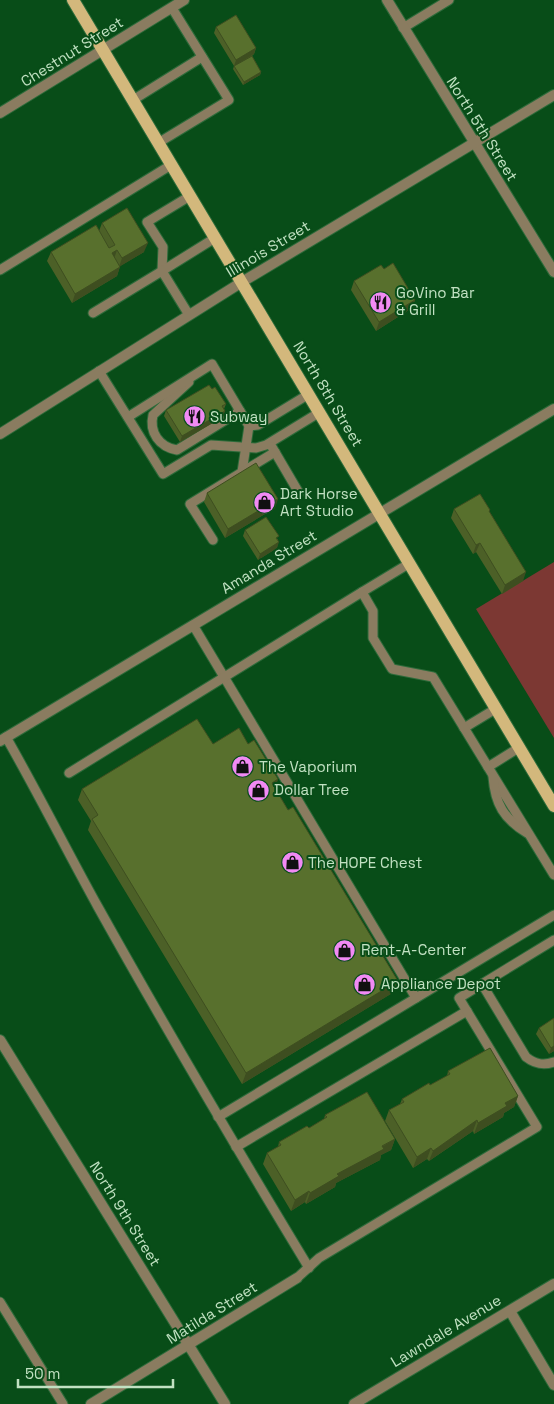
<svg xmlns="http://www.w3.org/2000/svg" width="554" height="1404" viewBox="0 0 554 1404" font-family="'Space Grotesk',sans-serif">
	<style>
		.green { fill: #7c3833 }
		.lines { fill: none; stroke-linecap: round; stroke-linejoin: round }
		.service-casing { stroke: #2d6b3a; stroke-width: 11 }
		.minor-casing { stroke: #2d6b3a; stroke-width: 12 }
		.primary-casing { stroke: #2d6b3a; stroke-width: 14 }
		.service { stroke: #8a7c60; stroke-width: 9 }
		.minor { stroke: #8a7c60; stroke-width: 10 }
		.primary { stroke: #d3b87c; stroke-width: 12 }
		.wall { fill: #4c6027 }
		.shaded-wall { fill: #3e4e20 }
		.building { fill: #58702d; stroke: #3e4e20 }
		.labels { text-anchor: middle; stroke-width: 4; stroke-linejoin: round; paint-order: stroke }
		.street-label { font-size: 15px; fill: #c1e1c2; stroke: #084d18 }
		.poi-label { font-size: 15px; fill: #c1e1c2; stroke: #084d18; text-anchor: start }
	</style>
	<rect width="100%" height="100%" fill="#084d18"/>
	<polygon class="green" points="554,562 554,738 476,609"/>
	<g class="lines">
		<defs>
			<g id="service">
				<polyline points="403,28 449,0"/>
				<polyline points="133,100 202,57"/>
				<polyline points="158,143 229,100 172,8"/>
				<polyline points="0,270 171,165"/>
				<polyline points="162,271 163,247 147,222 190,196"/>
				<polyline points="162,271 215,238"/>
				<polyline points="93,313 162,271 189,315"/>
				<polyline points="99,371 163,474 211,445 256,448 266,445 320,412"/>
				<path d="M189 382 153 415C149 432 159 447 177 450L240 411"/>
				<polyline points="128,417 212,364 249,426 242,472"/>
				<polyline points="249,426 258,425 309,394"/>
				<polyline points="272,447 299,493"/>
				<polyline points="213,540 190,504 275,452"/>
				<polyline points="362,592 410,563"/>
				<polyline points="193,625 416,998 554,915"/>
				<polyline points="464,728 497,708"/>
				<path d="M6 737C38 793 67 851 98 907 166 1029 237 1149 309 1268"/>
				<polyline points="488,767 520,747"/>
				<polyline points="69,773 362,592 373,611 373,638 392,669 433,677 554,875"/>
				<path d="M493 777C495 804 504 819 527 833"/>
				<path d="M482 984 526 1057C535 1064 543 1066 554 1062"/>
				<polyline points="218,1117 416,998"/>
				<polyline points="236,1147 467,1011"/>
				<polyline points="297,1278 319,1258 537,1127 459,998 554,940"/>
				<polyline points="0,1302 63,1404"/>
			</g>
			<g id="minor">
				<polyline points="387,0 554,272"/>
				<polyline points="0,113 184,0"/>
				<polyline points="0,434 242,282 554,95"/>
				<polyline points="0,741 554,409"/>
				<polyline points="0,1040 225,1404"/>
				<polyline points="510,1311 554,1385"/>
				<polyline points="91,1404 297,1278"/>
				<polyline points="354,1404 554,1284"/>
			</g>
			<polyline id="primary" points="73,0 554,806"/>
		</defs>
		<use href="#service" class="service-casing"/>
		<use href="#minor" class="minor-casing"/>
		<use href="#primary" class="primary-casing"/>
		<use href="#service" class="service"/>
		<use href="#minor" class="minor"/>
		<use href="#primary" class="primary"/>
	</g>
	<g class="wall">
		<polygon points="216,27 256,48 254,54 252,56 261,72 260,75 243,85 233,69 234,66 214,33"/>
		<polygon points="102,223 144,252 120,266 117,276 72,303 47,261 51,252 99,231"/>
		<polygon points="384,269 415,300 412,308 376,331 351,290 354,281"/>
		<polygon points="212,389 226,404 224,409 225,411 223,417 180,442 164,416 166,410"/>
		<polygon points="207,493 275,508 225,538 204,502"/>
		<polygon points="454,509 489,512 523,581 502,594 476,552 473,554 451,518"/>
		<polygon points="245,530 278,539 277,548 258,560 243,536"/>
		<polygon points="213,744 248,744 278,779 275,788 288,810 398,981 394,992 242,1084 88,830 91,821 78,800 82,789"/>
		<polygon points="539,1028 554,1051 549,1054 536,1034"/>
		<polygon points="448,1071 518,1096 514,1107 504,1113 503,1117 474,1134 473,1131 429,1161 427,1159 413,1168 385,1121 389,1110 400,1104 402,1099 430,1085 447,1076"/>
		<polygon points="325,1115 395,1139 391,1150 381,1155 380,1160 336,1183 335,1187 306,1204 305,1202 291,1211 263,1164 267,1153 278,1147 279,1142 309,1128 324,1119"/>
	</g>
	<g class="shaded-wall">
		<polygon points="256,48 254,54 234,66 236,60"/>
		<polygon points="261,72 260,75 243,85 244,82"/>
		<polygon points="148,243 144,252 119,267 122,258"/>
		<polygon points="117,250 114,259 112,253"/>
		<polygon points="120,267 117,276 72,303 75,294"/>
		<polygon points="415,300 412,308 376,331 379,322"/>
		<polygon points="225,411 223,417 180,442 182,436"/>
		<polygon points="278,499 275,508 225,538 228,529"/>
		<polygon points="279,542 277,548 258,560 260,554"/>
		<polygon points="480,543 476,552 473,554 476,545"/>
		<polygon points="526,572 523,581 502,594 505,585"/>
		<polygon points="278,779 274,790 272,783"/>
		<polygon points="398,981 394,992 242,1084 246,1073"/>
		<polygon points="554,1046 554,1051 549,1054 551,1048"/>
		<polygon points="518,1096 514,1107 504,1113 503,1117 474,1134 478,1123 505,1103"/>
		<polygon points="477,1120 473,1131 429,1161 433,1151"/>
		<polygon points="395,1139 391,1150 381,1155 380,1160 336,1183 335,1187 306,1204 310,1193 337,1174"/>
		<polygon points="431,1148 427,1159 413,1168 417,1157"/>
		<polygon points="309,1191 305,1202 291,1211 295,1200"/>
	</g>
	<g class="building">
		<polygon points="236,15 256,48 236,60 216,27"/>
		<polygon points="252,56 261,72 244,82 234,66"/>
		<polygon points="127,208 148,243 122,258 117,250 112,253 120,267 75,294 51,252 96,225 109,248 115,245 102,223"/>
		<polygon points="393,263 415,300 379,322 354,281 381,265 384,269"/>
		<polygon points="209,385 212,389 215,387 226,404 222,406 225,411 182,436 166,410"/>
		<polygon points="256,463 278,499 228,529 207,493"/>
		<polygon points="480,494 490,510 489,511 526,572 505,585 480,543 476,545 454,509"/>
		<polygon points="266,517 279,536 276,538 279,542 260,554 245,530"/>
		<polygon points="197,719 213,744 239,728 248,744 254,740 278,779 272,783 288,810 293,807 398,981 246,1073 92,819 98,815 82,789"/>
		<polygon points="554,1018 554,1046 551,1048 539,1028"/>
		<polygon points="490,1048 518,1096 505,1103 507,1106 478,1123 477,1120 433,1151 431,1148 417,1157 389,1110 404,1102 402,1099 429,1083 430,1085 450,1074 448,1071"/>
		<polygon points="367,1092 395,1139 382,1146 384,1149 337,1174 339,1176 310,1193 309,1191 295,1200 267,1153 281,1145 279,1142 307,1126 309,1128 327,1117 325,1115"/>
	</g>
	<defs>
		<symbol id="restaurant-disc" viewBox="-11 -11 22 22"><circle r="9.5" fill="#f18af4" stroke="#084d18"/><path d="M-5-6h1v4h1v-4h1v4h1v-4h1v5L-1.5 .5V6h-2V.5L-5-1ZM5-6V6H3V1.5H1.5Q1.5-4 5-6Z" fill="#111"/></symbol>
		<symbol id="shop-disc" viewBox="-11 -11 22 22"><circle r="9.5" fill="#f18af4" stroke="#084d18"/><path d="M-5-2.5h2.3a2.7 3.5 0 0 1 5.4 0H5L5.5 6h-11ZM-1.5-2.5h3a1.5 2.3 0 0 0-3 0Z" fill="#111"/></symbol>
	</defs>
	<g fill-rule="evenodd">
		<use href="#restaurant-disc" x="368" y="290" width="25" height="25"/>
		<use href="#restaurant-disc" x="182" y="404" width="25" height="25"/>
		<use href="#shop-disc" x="252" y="490" width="25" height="25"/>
		<use href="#shop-disc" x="230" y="754" width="25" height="25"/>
		<use href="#shop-disc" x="246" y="778" width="25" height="25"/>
		<use href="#shop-disc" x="280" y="850" width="25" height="25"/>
		<use href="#shop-disc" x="332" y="938" width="25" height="25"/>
		<use href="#shop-disc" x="352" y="972" width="25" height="25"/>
	</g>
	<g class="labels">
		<g class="street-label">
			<text transform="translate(72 52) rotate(-32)" y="5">Chestnut Street</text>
			<text transform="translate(482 129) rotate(58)" y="5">North 5th Street</text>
			<text transform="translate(268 249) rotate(-31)" y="5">Illinois Street</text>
			<text transform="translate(328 394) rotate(59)" y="5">North 8th Street</text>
			<text transform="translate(269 562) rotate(-31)" y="5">Amanda Street</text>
			<text transform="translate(125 1214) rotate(58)" y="5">North 9th Street</text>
			<text transform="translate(212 1313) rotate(-32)" y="5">Matilda Street</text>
			<text transform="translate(446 1331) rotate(-31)" y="5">Lawndale Avenue</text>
		</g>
		<g class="poi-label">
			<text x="396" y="298">GoVino Bar<tspan x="396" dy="17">&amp; Grill</tspan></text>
			<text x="210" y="422">Subway</text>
			<text x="280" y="499">Dark Horse<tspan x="280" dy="17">Art Studio</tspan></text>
			<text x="259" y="772">The Vaporium</text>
			<text x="274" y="795">Dollar Tree</text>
			<text x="308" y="868">The HOPE Chest</text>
			<text x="361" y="955">Rent-A-Center</text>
			<text x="381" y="989">Appliance Depot</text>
		</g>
	</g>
	<path d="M18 1379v8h155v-8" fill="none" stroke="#c1e1c2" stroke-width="2.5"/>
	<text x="25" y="1379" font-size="15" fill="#c1e1c2" stroke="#084d18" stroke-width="4" paint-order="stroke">50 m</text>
</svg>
